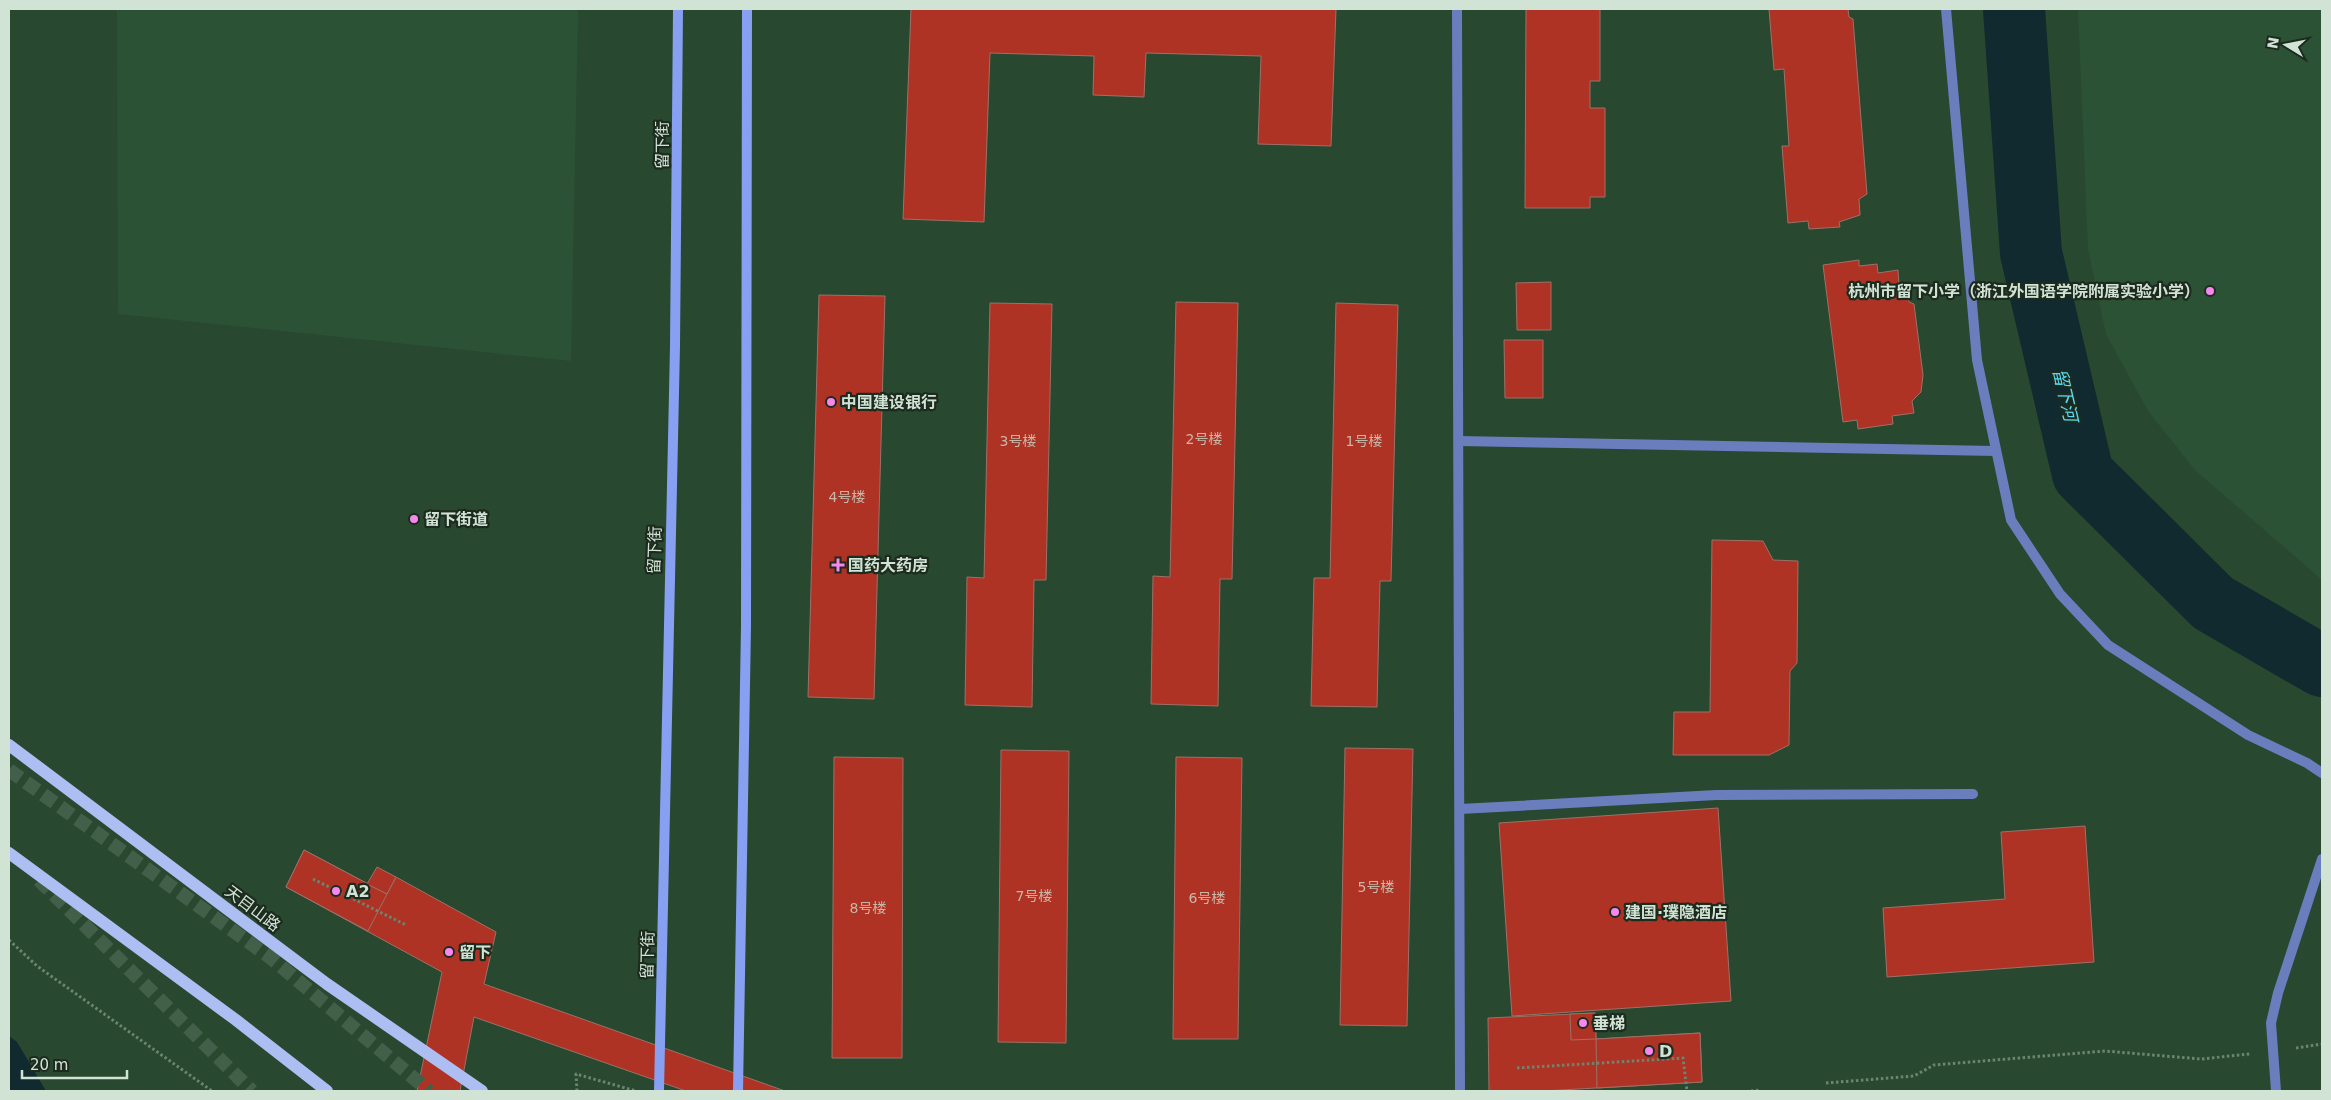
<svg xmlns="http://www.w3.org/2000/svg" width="2331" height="1100" viewBox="0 0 2331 1100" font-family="'DejaVu Sans','Noto Sans SC',sans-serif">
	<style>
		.built { fill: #2c5235 }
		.water { fill: #102a2f }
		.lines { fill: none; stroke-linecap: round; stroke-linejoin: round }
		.river { stroke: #102a2f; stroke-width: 62 }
		.building { fill: #af3324; stroke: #9c7169 }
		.trunk-tunnel { stroke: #415f49; stroke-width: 14; stroke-dasharray: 14 7; stroke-linecap: butt }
		.path { stroke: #6b8571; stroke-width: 3; stroke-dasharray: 2.5 2.5; stroke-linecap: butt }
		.minor { stroke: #6a7dbd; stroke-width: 10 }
		.secondary { stroke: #88a0f1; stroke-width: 10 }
		.primary { stroke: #adbef2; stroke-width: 12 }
		.poi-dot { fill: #f688ed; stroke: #1d2b1f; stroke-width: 2 }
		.labels { text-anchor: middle; stroke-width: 4.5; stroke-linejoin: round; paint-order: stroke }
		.number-label { font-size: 14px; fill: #c8b7a8 }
		.street-label { font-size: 16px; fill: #d1e3d4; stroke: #1d2b1f }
		.poi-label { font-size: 16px; font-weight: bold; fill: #d1e3d4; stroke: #1d2b1f; text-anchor: start }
		.water-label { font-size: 18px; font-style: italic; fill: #59daf0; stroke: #1d2b1f }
	</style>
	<rect width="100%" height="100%" fill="#284830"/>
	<g class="built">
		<polygon points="117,9 578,9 571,361 118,314"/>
		<polygon points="2078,9 2322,9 2322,580 2195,470 2148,411 2106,334 2088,249"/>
	</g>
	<polygon class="water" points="9,1036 17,1042 46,1091 9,1091"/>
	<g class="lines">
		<polyline class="river" points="2014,9 2031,253 2083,474 2213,603 2322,666"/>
	</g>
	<g class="building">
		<polygon points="911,9 1336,9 1331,146 1258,144 1261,56 1146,53 1144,97 1093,95 1094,56 990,53 984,222 903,219"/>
		<polygon points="1526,9 1600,9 1600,81 1590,81 1590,108 1605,108 1605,197 1590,197 1590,208 1525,208"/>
		<polygon points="1769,9 1848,9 1849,17 1853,19 1867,194 1859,199 1860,215 1839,222 1840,227 1809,229 1808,221 1788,223 1782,146 1789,146 1784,69 1774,70"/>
		<polygon points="1859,260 1859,266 1877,264 1878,273 1898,270 1899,285 1908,287 1909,302 1914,304 1923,375 1921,392 1912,401 1914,413 1892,416 1893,424 1858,429 1857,420 1843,422 1823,265"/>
		<polygon points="1551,282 1551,330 1517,330 1516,283"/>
		<polygon points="819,295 885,296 874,699 808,697"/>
		<polygon points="1176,302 1238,303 1232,579 1220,579 1218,706 1151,704 1153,576 1170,577"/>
		<polygon points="990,303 1052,304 1046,580 1034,580 1032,707 965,705 967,577 984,578"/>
		<polygon points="1336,303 1398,305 1391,581 1380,581 1377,707 1311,706 1314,578 1330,578"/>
		<polygon points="1504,340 1543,340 1543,398 1505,398"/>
		<polygon points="1712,540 1763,541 1773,560 1798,561 1797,663 1790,671 1789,745 1769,755 1673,755 1674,712 1710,712"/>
		<polygon points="1345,748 1413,749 1407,1026 1340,1025"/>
		<polygon points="1001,750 1069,751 1066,1043 998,1042"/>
		<polygon points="834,757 903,758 902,1058 832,1058"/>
		<polygon points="1176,757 1242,758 1238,1039 1173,1039"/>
		<polygon points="1718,808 1731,1001 1512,1016 1499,823"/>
		<polygon points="2085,826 2094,962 1887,977 1883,908 2005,899 2001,832"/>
		<polygon points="304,850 387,894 396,877 496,932 484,984 785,1091 686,1091 474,1017 460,1091 417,1091 442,972 286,887"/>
		<polygon points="304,850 387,894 368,931 286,887"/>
		<polygon points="377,867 396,877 387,894 367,884"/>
		<polygon points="1595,1013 1596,1039 1700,1033 1702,1082 1543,1091 1489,1091 1488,1018"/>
		<polygon points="1595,1013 1596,1039 1571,1040 1570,1014"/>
		<polygon points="1700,1033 1702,1082 1597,1088 1596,1039"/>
	</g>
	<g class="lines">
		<g class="trunk-tunnel">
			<polyline points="9,770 271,958 429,1091"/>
			<polyline points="39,880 252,1091"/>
		</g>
		<g class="path">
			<polyline points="313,879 406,925"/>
			<polyline points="9,940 37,966 212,1091"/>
			<polyline points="2296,1048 2322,1044"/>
			<polyline points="1517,1068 1683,1058 1687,1091"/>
			<polyline points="1826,1083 1914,1076 1934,1065 2105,1051 2201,1059 2250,1054"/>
			<polyline points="577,1091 576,1074 636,1091"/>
			<polyline points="1751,1091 1760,1090"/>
		</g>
		<g class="minor">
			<polyline points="1457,9 1460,1091"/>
			<polyline points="1946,9 1977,360 2011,520 2060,594 2108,645 2248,735 2307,763 2322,773"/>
			<polyline points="1459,441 1996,451"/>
			<polyline points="1460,809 1716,795 1973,794"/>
			<polyline points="2276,1091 2271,1023 2278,993 2322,859"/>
		</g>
		<g class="secondary">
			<polyline points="659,1091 675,346 678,9"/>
			<polyline points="738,1091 746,626 747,9"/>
		</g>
		<g class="primary">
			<polyline points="9,745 327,984 482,1091"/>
			<polyline points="9,853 236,1020 327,1091"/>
		</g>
	</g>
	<g class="poi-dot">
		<circle cx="2210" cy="291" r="5"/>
		<circle cx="831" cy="402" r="5"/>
		<circle cx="414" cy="519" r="5"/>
		<path d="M835.5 557.5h5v5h5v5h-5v5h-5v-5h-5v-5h5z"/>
		<circle cx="336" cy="891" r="5"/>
		<circle cx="1615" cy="912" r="5"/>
		<circle cx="449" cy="952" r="5"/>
		<circle cx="1583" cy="1023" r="5"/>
		<circle cx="1649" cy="1051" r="5"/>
	</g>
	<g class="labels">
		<g class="number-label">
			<text x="1204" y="444">2号楼</text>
			<text x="1018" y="446">3号楼</text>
			<text x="1364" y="446">1号楼</text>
			<text x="847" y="502">4号楼</text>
			<text x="1376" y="892">5号楼</text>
			<text x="1034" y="901">7号楼</text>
			<text x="1207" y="903">6号楼</text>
			<text x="868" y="913">8号楼</text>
		</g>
		<g class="street-label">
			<text transform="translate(662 145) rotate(-90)" y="6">留下街</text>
			<text transform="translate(654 550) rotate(-88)" y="6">留下街</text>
			<text transform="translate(253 908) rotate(37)" y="6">天目山路</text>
			<text transform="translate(647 955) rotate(-89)" y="6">留下街</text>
		</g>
		<g class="poi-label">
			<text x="2200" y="297" text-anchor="end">杭州市留下小学（浙江外国语学院附属实验小学）</text>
			<text x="841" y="408">中国建设银行</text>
			<text x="424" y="525">留下街道</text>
			<text x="848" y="571">国药大药房</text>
			<text x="346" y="897">A2</text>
			<text x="1625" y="918">建国·璞隐酒店</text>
			<text x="459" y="958">留下</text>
			<text x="1593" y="1029">垂梯</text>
			<text x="1659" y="1057">D</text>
		</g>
		<g class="water-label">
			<text transform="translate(2065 395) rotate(77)" y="6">留下河</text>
		</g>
	</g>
	<rect width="2331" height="1100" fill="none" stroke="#d1e3d4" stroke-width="20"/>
	<g transform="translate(2286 45) rotate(280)" stroke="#1d2b1f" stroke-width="4" paint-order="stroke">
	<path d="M0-4L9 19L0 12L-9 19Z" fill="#d1e3d4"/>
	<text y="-8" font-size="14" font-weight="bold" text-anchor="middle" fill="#d1e3d4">N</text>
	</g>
	<path d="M22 1070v8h105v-8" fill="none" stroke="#d1e3d4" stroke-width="2.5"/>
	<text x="30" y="1070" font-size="15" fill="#d1e3d4" stroke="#1d2b1f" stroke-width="4" paint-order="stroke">20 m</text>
</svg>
